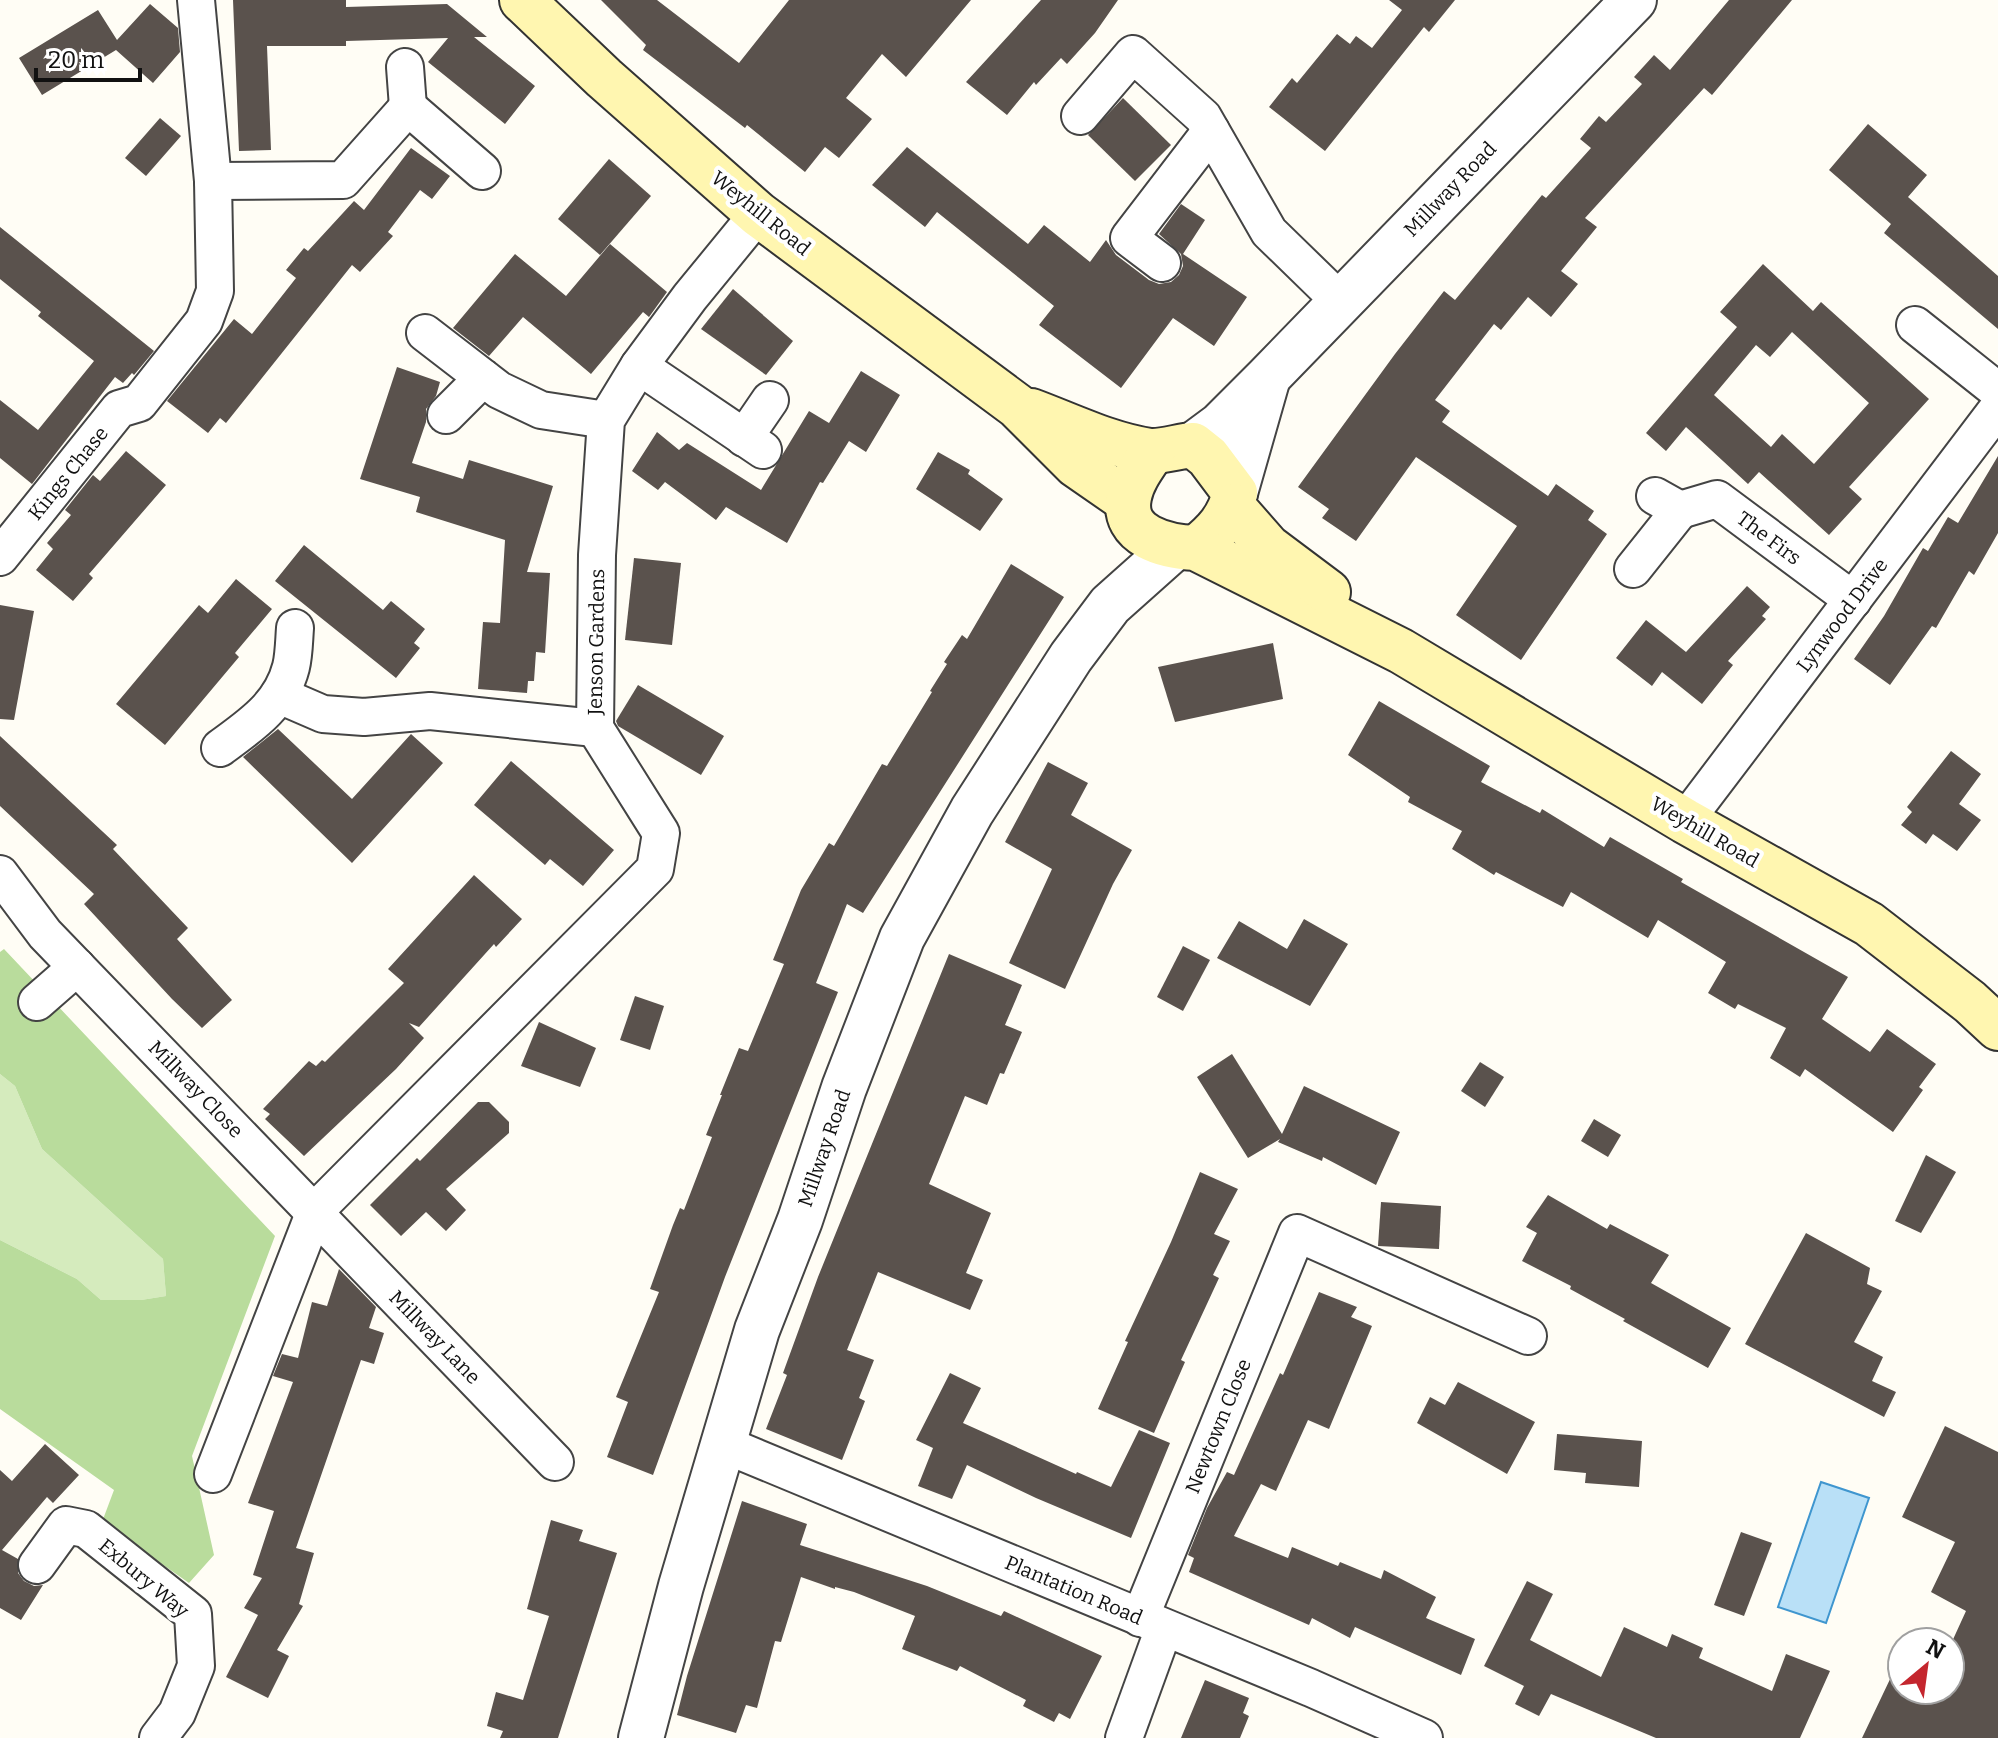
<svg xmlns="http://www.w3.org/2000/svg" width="1998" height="1738" viewBox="0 0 1998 1738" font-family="Bitter,serif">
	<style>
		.green { fill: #d5ebbd }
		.forest { fill: #b9dc9c }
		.water { fill: #b9e0f7; stroke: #3f96cf; stroke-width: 2 }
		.building { fill: #5a524d; fill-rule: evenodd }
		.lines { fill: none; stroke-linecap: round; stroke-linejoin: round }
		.minor-casing { stroke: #444; stroke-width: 40 }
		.tertiary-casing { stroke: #444; stroke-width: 48 }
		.secondary-casing { stroke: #333; stroke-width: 48 }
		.minor { stroke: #fff; stroke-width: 36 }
		.tertiary { stroke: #fff; stroke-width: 44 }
		.secondary { stroke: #fff6b0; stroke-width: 44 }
		.labels { text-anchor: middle; stroke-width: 8; stroke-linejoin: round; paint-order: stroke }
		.street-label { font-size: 20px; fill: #111; stroke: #fff }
	</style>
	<rect width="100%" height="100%" fill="#fffdf5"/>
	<polygon class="green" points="0,1074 15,1086 42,1149 163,1259 166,1296 141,1300 101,1300 77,1279 0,1240"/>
	<polygon class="forest" points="4,949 275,1236 192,1456 214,1555 189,1583 102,1522 114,1490 0,1409 0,1240 77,1279 101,1300 141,1300 166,1296 163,1259 42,1149 15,1086 0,1074 0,952"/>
	<polygon class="water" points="1821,1482 1869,1498 1826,1623 1778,1607"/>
	<g class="building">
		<polygon points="233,0 346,0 346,7 447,4 487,37 474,37 535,86 505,124 428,62 448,38 346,41 346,46 267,46 271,150 239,151"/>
		<polygon points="601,0 657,0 739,63 789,0 971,0 906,77 882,54 846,98 872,119 839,158 825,147 805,172 747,125 745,128 643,50 646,45"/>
		<polygon points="1041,0 1118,0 1095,33 1067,64 1061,58 1036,85 1034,82 1007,115 966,82"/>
		<polygon points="1389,0 1455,0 1429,32 1424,27 1325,151 1269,107 1292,78 1297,83 1337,34 1350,44 1356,36 1372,48 1402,10"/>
		<polygon points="1729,0 1792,0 1712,95 1704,88 1585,218 1597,227 1561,271 1578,284 1551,317 1528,297 1501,330 1494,324 1435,400 1450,411 1442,422 1548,496 1556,484 1594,511 1588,520 1607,534 1521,660 1456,615 1517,526 1416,457 1356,541 1322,518 1329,509 1298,487 1395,354 1444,291 1455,300 1542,195 1546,198 1591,148 1580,139 1599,116 1606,122 1642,84 1634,77 1654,55 1670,70"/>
		<polygon points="150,4 178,28 180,52 153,83 116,50 42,95 19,58 98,10 117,40"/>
		<polygon points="1123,98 1171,145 1135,181 1088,135"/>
		<polygon points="160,118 181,136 146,176 125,158"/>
		<polygon points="1868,124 1927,175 1908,197 1998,276 1998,329 1884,233 1891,224 1829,170"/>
		<polygon points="907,147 1028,244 1044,225 1090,262 1106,240 1116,255 1149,280 1159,284 1171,282 1179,275 1183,266 1181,254 1159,234 1181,204 1205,220 1183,254 1247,297 1214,346 1173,318 1121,388 1039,325 1054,306 937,212 925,227 872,185"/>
		<polygon points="411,148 450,176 432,199 420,190 388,232 393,236 360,272 352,265 226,423 220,418 208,433 167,401 234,319 252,334 296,278 286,270 304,248 308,251 354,201 364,210"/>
		<polygon points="609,159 651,196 600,255 558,219"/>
		<polygon points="0,227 154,351 134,375 132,373 123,383 115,377 32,484 0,458 0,400 38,430 94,361 38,316 41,312 0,279"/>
		<polygon points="610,244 667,292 649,317 643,312 591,374 523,317 489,356 453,328 515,254 566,296"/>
		<path d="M1763 264 1813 311 1821 302 1929 399 1849 487 1862 499 1829 535 1759 472 1748 484 1686 427 1666 451 1646 433 1737 327 1720 312ZM1792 332 1869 403 1814 464 1782 434 1771 447 1714 395 1756 345 1770 357Z"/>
		<polygon points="733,289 793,341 766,375 701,329"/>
		<polygon points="397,367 440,382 436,396 426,409 426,422 412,463 463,479 469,460 553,486 527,572 550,573 545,653 536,652 534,681 528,681 527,693 478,689 483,622 500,623 505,540 416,512 420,497 360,479"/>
		<polygon points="861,371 900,395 866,452 849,441 823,483 820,482 787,543 726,507 716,520 665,482 658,490 632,471 657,432 679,450 687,443 761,490 809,411 829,423"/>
		<polygon points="126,451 166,485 89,574 93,578 73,601 36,570 53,549 47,543 71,515 65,510 93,475 100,481"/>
		<polygon points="938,452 970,470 968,474 1003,499 980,531 916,489"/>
		<polygon points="1998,456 1998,533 1974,575 1969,571 1936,628 1932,626 1890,685 1854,659 1884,616 1923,548 1928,551 1948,517 1958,523"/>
		<polygon points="304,545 383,610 391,601 425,629 414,643 420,648 396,678 275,581"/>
		<polygon points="634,558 681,563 672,645 625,640"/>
		<polygon points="1011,564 1064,597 863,913 847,904 816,983 838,992 725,1277 653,1475 607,1457 628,1402 616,1397 659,1292 650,1289 673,1225 680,1208 684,1210 712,1137 706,1135 722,1095 720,1095 739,1048 748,1051 784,964 773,960 801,890 829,843 834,846 882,764 887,766 932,692 930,691 947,664 944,662 962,635 967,639"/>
		<polygon points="236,579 272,609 235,653 239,657 165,745 116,704 199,605 208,613"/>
		<polygon points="1747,586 1770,607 1762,616 1766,619 1728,661 1733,665 1702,704 1662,672 1652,686 1616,658 1646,620 1686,652"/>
		<polygon points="0,605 34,611 14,720 0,719"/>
		<polygon points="1273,643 1283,699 1175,722 1158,667"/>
		<polygon points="638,685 724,736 701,775 618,726 616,721"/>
		<polygon points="1379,701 1490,766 1481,782 1540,813 1542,809 1604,847 1610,837 1683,879 1681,882 1848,977 1822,1019 1870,1052 1887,1029 1936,1064 1919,1087 1923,1090 1893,1132 1805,1069 1800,1077 1770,1058 1786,1028 1738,1004 1735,1009 1708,993 1726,962 1658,920 1648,938 1571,892 1563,907 1496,872 1494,875 1452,849 1462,831 1408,802 1410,797 1348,755"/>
		<polygon points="278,729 352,799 411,734 443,763 352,863 243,757"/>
		<polygon points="0,736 117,845 113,849 188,928 177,939 232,1000 202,1028 172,999 84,904 94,894 0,806"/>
		<polygon points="1951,751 1981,774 1959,804 1981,820 1957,851 1933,834 1926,844 1901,825 1912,812 1907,807"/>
		<polygon points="511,761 614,850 583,886 550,859 545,865 474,805"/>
		<polygon points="1048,762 1088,783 1071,815 1132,850 1113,884 1065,989 1009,963 1052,869 1005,842"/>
		<polygon points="474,875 522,919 496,947 494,944 419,1027 409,1023 424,1038 396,1069 304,1156 265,1119 270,1114 263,1109 309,1061 316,1066 322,1060 325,1062 404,983 388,969"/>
		<polygon points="1304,919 1348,944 1310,1006 1217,958 1239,921 1287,949"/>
		<polygon points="1183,946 1210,960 1183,1011 1157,997"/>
		<polygon points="949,954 1022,985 1005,1025 1022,1032 1004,1074 1000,1073 987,1105 965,1096 929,1184 991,1213 966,1273 983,1280 970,1310 878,1272 847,1350 874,1360 859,1398 865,1401 842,1460 766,1429 787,1375 783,1373 818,1277"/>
		<polygon points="635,996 664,1006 650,1050 620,1040"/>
		<polygon points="539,1022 596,1048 580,1087 521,1066"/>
		<polygon points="1232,1054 1282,1134 1304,1086 1400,1132 1376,1185 1323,1157 1322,1161 1278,1142 1280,1139 1248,1158 1197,1077"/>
		<polygon points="1480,1062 1504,1077 1485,1107 1461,1091"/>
		<polygon points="478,1102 489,1102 509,1122 509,1133 446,1189 466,1210 446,1231 426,1212 401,1236 370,1205 417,1158 420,1161"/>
		<polygon points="1594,1119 1621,1135 1608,1157 1581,1141"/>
		<polygon points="1926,1155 1956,1172 1921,1233 1895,1221"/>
		<polygon points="1200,1172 1238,1189 1214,1234 1230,1241 1213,1275 1219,1278 1181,1360 1185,1362 1154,1433 1098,1409 1128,1342 1125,1341 1171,1242"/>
		<polygon points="1548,1195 1607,1229 1610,1224 1669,1255 1651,1283 1731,1328 1708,1368 1623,1321 1625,1319 1570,1289 1571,1286 1522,1261 1537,1233 1526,1227"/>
		<polygon points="1381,1202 1441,1206 1439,1249 1378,1246"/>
		<polygon points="1806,1233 1870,1268 1867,1284 1882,1291 1854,1342 1883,1357 1872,1381 1896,1392 1884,1417 1745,1344"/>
		<polygon points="339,1269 376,1307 369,1328 384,1333 374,1364 361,1360 296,1548 314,1553 299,1604 303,1606 277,1650 289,1656 268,1698 226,1677 258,1615 244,1608 262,1578 253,1575 274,1511 248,1503 293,1382 273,1376 282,1354 298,1358 312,1302 327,1306"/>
		<polygon points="1319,1292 1357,1307 1351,1317 1372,1326 1329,1429 1308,1420 1276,1491 1261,1484 1234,1536 1288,1558 1292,1547 1338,1566 1340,1562 1381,1579 1384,1570 1436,1597 1426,1618 1475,1639 1461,1675 1355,1627 1350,1638 1312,1618 1309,1625 1189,1572 1194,1558 1188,1555 1207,1508 1227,1472 1234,1475 1280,1373 1283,1375"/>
		<polygon points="950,1373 981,1388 963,1423 1076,1474 1077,1472 1111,1487 1139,1430 1170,1443 1131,1538 1036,1498 967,1465 952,1499 918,1486 933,1448 916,1440"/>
		<polygon points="1458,1382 1535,1422 1507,1474 1417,1423 1430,1397 1445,1405"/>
		<polygon points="1945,1426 1998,1452 1998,1738 1862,1738 1902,1654 1902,1690 1950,1690 1950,1646 1966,1611 1931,1592 1955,1542 1902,1517"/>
		<polygon points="1557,1434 1642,1441 1639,1487 1585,1483 1586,1473 1554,1470"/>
		<polygon points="45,1444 79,1475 53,1503 47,1497 2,1550 18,1559 18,1573 24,1581 34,1586 43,1585 21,1620 0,1608 0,1470 12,1481"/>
		<polygon points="742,1501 807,1524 800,1545 927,1586 1001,1616 1004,1611 1102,1656 1070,1719 1059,1713 1054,1722 1023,1706 1026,1700 960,1666 957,1671 902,1649 915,1616 854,1592 835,1587 835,1589 801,1577 781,1642 775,1641 757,1708 746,1705 736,1733 677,1715 687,1676"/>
		<polygon points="551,1520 583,1530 579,1541 617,1553 558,1738 500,1738 503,1731 487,1726 496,1692 523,1700 549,1616 527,1609"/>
		<polygon points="1741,1532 1772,1543 1744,1616 1714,1605"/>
		<polygon points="1527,1581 1553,1594 1530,1640 1601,1677 1624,1627 1667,1647 1672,1634 1703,1648 1699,1658 1772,1691 1786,1654 1830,1671 1800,1738 1656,1738 1551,1694 1539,1716 1515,1704 1524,1686 1484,1666"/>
		<polygon points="1205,1680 1249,1698 1243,1713 1249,1716 1240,1738 1181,1738"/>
	</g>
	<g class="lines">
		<defs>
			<g id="minor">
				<polyline points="405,67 408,107"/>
				<polyline points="1080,116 1133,54 1203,117 1269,232 1342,303"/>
				<polyline points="213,181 343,180 408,107 482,171"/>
				<polyline points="1162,263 1129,238 1211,131"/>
				<polyline points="1915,325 1998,391"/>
				<polyline points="425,333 499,390 541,410 606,420"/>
				<polyline points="639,366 763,450"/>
				<polyline points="446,415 483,378"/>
				<polyline points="744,438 770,400"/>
				<polyline points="1680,510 1717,499 1853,600"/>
				<polyline points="0,557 119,409 139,403 204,321 215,291 213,181 196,0"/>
				<polyline points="1633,569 1680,510 1655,496"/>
				<polyline points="279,695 323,714 364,717 430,711 595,728"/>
				<path d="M220 748C250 726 281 706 291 667 294 655 294 641 295 628"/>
				<polyline points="1685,821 1998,408"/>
				<polyline points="0,874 45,934 555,1462"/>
				<polyline points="37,1002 77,967"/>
				<polyline points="723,1444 1311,1688 1424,1738"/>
				<polyline points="213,1474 315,1211 655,869 661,833 595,728 597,555 606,420 639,366 690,297 758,214"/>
				<polyline points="37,1565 66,1525 86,1529 193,1614 196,1666 177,1713 158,1738"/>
				<polyline points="1140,1618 1297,1233 1528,1336"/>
				<polyline points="1124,1738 1164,1628"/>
			</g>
			<g id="tertiary">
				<polyline points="1193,445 1220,425 1267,378 1634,0"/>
				<polyline points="1235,493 1267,381"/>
				<polyline points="641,1738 681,1586 757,1330 800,1220 844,1088 902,938 972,811 1071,657 1110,605 1175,547"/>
			</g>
			<g id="secondary">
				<polyline points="522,0 604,78 758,214 1017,406 1076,465 1128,501"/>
				<path d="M1031 411C1069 425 1109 445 1150 451 1161 452 1180 446 1193 445L1208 457 1235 493C1229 518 1216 532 1196 548"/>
				<path d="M1153 451C1143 466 1132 480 1129 497 1121 537 1167 547 1196 548L1401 651 1685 821 1869 924 1970 1002 1998 1028"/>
				<polyline points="1232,506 1268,547 1328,592"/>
			</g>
		</defs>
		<use href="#minor" class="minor-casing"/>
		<use href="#tertiary" class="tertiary-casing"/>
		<use href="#secondary" class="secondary-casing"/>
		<use href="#minor" class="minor"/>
		<use href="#tertiary" class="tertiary"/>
		<use href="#secondary" class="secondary"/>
	</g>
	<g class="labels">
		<g class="street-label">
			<text transform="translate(1450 189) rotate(-46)" y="7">Millway Road</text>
			<text transform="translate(761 213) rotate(39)" y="7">Weyhill Road</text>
			<text transform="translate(68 473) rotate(-51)" y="7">Kings Chase</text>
			<text transform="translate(1769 538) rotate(37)" y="7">The Firs</text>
			<text transform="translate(1842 615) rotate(-53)" y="7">Lynwood Drive</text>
			<text transform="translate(596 642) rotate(-89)" y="7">Jenson Gardens</text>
			<text transform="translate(1705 832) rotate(30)" y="7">Weyhill Road</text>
			<text transform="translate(196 1089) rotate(46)" y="7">Millway Close</text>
			<text transform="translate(824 1148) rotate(-71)" y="7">Millway Road</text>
			<text transform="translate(435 1337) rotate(46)" y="7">Millway Lane</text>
			<text transform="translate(1218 1426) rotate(-68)" y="7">Newtown Close</text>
			<text transform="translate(144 1578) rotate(40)" y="7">Exbury Way</text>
			<text transform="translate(1074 1590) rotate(23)" y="7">Plantation Road</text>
		</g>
	</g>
	<g transform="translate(1926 1666) rotate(29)"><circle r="38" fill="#ffffff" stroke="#a0a0a0" stroke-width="2"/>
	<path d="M0-6L14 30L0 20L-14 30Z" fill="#c4262e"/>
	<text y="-12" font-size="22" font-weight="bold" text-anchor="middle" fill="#111111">N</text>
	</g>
	<path d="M36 68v12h104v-12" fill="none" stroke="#111111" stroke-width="4"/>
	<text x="48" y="68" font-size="24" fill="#111111" stroke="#ffffff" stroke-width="6" paint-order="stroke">20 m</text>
</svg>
